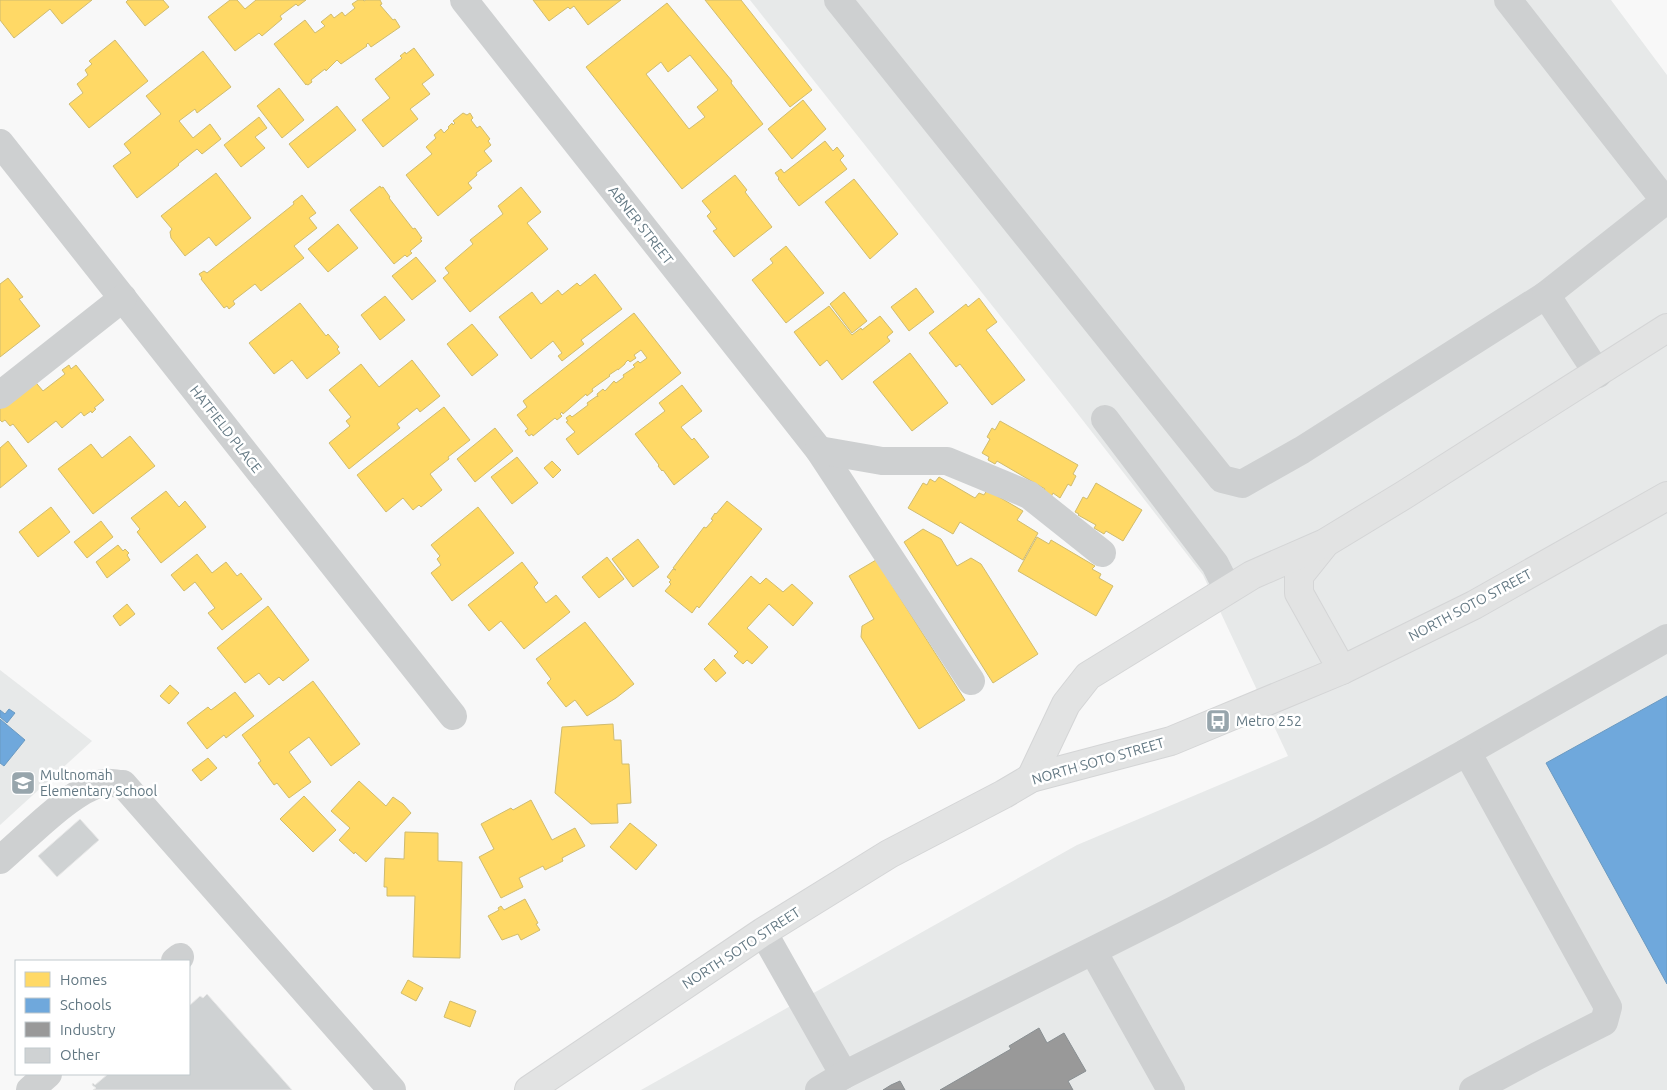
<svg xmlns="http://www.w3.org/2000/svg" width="1667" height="1090" viewBox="0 0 1667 1090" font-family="Ubuntu,sans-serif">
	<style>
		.built { fill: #e7e9e9 }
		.homes { fill: #ffd966; stroke: #d0bc6f; fill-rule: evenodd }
		.schools { fill: #6fa8dc; stroke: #6b9ac1 }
		.industry { fill: #999; stroke: #898f92 }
		.building { fill: #cfd2d3; stroke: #e8e8e8 }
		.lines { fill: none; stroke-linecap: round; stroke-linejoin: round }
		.major-casing { stroke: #d4d5d6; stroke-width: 30 }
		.minor { stroke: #ced0d1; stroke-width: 28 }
		.major { stroke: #e2e3e3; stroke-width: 28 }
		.labels { text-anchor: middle; stroke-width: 5; stroke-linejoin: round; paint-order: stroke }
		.street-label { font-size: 14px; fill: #637883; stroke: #fff }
		.poi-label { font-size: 14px; fill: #637883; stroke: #fff; text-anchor: start }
	</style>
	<rect width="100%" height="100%" fill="#f8f8f8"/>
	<g class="built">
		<polygon points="750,0 1611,0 1667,75 1667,1090 641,1090 1077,845 1288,756 1203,575 1067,400"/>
		<polygon points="0,670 92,741 0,825"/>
	</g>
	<g class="homes">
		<polygon points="0,0 92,0 62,24 50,9 14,38 0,20"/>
		<polygon points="128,0 163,0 169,7 145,26 126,2"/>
		<polygon points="230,0 237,0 245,9 256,0 306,0 298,6 296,4 280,16 282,19 262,36 259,33 235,51 208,17"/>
		<polygon points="358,0 363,0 364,1 366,0 380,0 382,4 380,5 393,20 395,19 400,27 371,47 368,43 366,45 367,46 341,64 337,60 326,71 325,69 311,80 312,82 308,85 306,84 306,85 274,44 305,20 315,33 325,26 321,22 331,14 334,18 342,12 345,16 355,8 352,4"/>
		<polygon points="533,0 621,0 588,25 574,6 570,9 568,7 549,21"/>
		<polygon points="705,0 741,0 812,90 790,107"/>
		<path d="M667 3 732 81 731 83 763 124 682 189 586 67ZM690 55 718 90 697 107 705 117 689 129 646 74 661 62 668 72Z"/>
		<polygon points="115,40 148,81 89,128 69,104 83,93 77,84 88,75 85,70 92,64 89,61"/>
		<polygon points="414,48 434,75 422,84 430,94 410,109 418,119 383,147 362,120 390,98 375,79 402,58 400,56 405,52 406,54"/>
		<polygon points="203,51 231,87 197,113 195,109 179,121 193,138 210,124 221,139 202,154 197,149 178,164 179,165 137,198 113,166 131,153 124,144 161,114 146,96"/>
		<polygon points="279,88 304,120 282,138 257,106"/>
		<polygon points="803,100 826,129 792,159 768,129"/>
		<polygon points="337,106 356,130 308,168 289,144"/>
		<polygon points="463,113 467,115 470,113 473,118 471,120 477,128 480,126 490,139 488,141 491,145 484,151 492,161 476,173 477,175 468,183 472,188 438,216 406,175 432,154 426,147 436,138 434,135 441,129 444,133 449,128 448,127 452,123 453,125 455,123 453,121"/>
		<polygon points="259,117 267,128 255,137 265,148 241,167 224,145"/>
		<polygon points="825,141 833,151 837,147 844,156 840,160 847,169 799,206 778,179 779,178 775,173 781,169 784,173"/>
		<polygon points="216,173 251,218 216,246 209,237 185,256 171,238 170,232 172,229 161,216"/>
		<polygon points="735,175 747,190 745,192 772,227 734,257 713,231 717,229 707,216 711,212 702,201"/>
		<polygon points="854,179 898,234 870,259 825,202"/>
		<polygon points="380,186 381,188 383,187 390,197 389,198 413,229 415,228 422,238 420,239 422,241 410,251 412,253 407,257 405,255 394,264 350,210"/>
		<polygon points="521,187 541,212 527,223 548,249 470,312 443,278 449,273 445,268 473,244 470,240 503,214 498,206"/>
		<polygon points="302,195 316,213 309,218 317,228 294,246 304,258 261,291 255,284 233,301 235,304 229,309 227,306 224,308 201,279 202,278 199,274 204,271 207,273 294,204 293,202"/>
		<polygon points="338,224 358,248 328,272 308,249"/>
		<polygon points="786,246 824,293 786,323 752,280 773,263 770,259"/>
		<polygon points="416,257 436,281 412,300 392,276"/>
		<polygon points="595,274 622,309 581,340 584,344 562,361 558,356 562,353 553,341 531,359 499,317 532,292 541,304 558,290 562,295 577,283 580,286"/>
		<polygon points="8,278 23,297 19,299 40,326 0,357 0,284"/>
		<polygon points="916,288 934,312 909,331 891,307"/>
		<polygon points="844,292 867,321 852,333 830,304"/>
		<polygon points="385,296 405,320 380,340 361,315"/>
		<polygon points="979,298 997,322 986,330 1025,380 992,405 960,364 956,367 929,333 966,304 968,307"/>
		<polygon points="300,303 326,336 328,334 339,347 337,349 340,353 307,379 292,360 274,374 249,343"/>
		<polygon points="829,306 852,335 861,328 862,330 880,316 893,332 887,337 890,341 842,380 827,360 820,366 794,332"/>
		<polygon points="634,313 681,373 578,455 566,439 575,432 566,422 568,421 566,418 570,415 572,417 588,405 587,403 597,396 598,397 597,394 603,389 605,391 614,381 616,383 624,377 623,375 635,367 633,365 638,361 640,363 647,358 641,350 634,355 636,358 630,362 628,360 625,363 625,364 618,370 618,369 609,375 610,376 592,389 593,391 587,396 586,394 563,414 562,412 560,414 562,416 557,420 555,418 533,436 532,434 529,436 525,431 528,429 517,415 527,407 523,401"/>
		<polygon points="472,324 498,355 472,376 447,344"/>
		<polygon points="910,353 948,403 912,431 873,382"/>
		<polygon points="412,360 440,396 420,412 417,408 397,424 400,428 349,469 329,443 350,426 346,421 351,417 329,390 361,364 379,387"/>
		<polygon points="69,365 71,369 76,365 104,400 94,408 96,409 92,413 91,411 84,416 81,412 62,428 56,421 28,443 13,424 10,426 5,420 2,422 0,420 0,401 32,378 43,391 65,374 62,370"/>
		<polygon points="682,385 702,411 681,427 692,440 694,438 709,457 674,485 663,470 662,471 658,466 659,465 635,434 665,411 659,403"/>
		<polygon points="444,407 470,440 448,457 449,459 430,474 442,490 421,507 419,505 413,510 403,498 386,512 357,475"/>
		<polygon points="1000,421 1078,465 1073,474 1076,476 1071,486 1068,484 1060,498 1053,493 1051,497 1043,492 1045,489 997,461 995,464 988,460 989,457 982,453 990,439 987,437 992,428 995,430"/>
		<polygon points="495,428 513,451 475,482 457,459"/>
		<polygon points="130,436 155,466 93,514 58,469 91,444 102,458"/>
		<polygon points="8,441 27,466 0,488 0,448"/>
		<polygon points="517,457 538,483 512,504 491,477"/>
		<polygon points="552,461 561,470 553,478 544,468"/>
		<polygon points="939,477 975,498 979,493 984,495 987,490 1023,511 1017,520 1038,533 1023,560 960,522 953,534 908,508 923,483 927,485 930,479 935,482"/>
		<polygon points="1096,483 1142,510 1123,541 1106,531 1104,534 1094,528 1096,525 1078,515 1079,514 1075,512 1083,497 1087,499"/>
		<polygon points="166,491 179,507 185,501 206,527 161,563 137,532 140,529 131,518"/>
		<polygon points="727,501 762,529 699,608 697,606 692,613 665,591 671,584 669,582 671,580 667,577 673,569 676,570 673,568 704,527 706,528 713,520 711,519 715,513 716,514"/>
		<polygon points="51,507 70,532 38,557 19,532"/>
		<polygon points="478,507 514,553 452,601 431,573 441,565 437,559 440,556 431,545"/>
		<polygon points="101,521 113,537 87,558 74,542"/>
		<polygon points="923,529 941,539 957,566 971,558 981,564 1038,654 993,683 904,542"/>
		<polygon points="1037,537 1049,544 1051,540 1095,566 1092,569 1101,574 1099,578 1113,586 1096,616 1018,571"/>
		<polygon points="638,539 659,567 633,587 612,559"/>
		<polygon points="118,545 123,551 125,549 129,553 127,555 130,560 107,578 96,562"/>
		<polygon points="197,554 212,573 226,562 237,576 241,573 262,599 222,630 208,613 215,608 195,582 184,591 171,575"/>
		<polygon points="607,557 624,579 599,598 582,577"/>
		<polygon points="876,560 965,700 919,729 861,637 862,626 874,619 849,576"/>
		<polygon points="522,562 538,583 534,587 546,603 556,595 570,612 524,649 501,621 489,631 468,605"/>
		<polygon points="751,576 760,584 766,578 783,592 792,584 813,603 793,626 769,604 747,628 768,647 752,664 747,660 743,664 734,656 738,652 708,624"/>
		<polygon points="127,604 135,614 120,626 113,616"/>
		<polygon points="268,606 309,660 283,681 279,677 269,685 259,673 245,683 217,648"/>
		<polygon points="585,622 634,684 616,698 587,716 575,700 566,707 547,683 551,679 536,659"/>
		<polygon points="714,659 726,673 716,682 704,669"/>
		<polygon points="313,681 360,744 331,766 309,737 289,752 311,782 289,798 277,783 274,785 258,763 261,761 242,735"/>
		<polygon points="170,685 179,693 169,704 160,696"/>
		<polygon points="235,692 254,716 226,738 224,735 207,749 187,723 208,707 211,710"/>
		<polygon points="613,724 614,740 621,740 622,764 629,764 631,803 617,804 618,823 591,824 555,793 562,727"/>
		<polygon points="208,758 217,768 201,781 192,770"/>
		<polygon points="359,781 386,806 393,797 403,804 411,813 366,862 355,852 354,854 339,840 350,828 331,811"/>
		<polygon points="304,796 336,830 313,852 280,819"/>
		<polygon points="531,800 552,840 575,828 585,846 562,858 563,861 545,870 543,866 519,878 523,887 501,898 479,857 494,849 481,824 511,808 513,810"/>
		<polygon points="630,823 657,845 636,870 610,847"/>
		<polygon points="405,832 438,833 438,861 462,862 460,958 413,957 415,896 387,896 387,887 384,887 385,858 404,859"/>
		<polygon points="525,899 538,923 536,924 540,930 521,940 518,934 502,940 488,916 499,910 498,908 501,906 504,910"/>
		<polygon points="408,980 423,988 416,1001 401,993"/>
		<polygon points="450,1001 476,1011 470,1027 444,1017"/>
	</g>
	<g class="schools">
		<polygon points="1667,696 1667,984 1546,763"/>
		<polygon points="9,709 15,713 7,723 0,717 0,710 5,714"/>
		<polygon points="0,719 25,740 4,766 0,763"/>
	</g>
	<g class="industry">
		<polygon points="1039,1028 1047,1043 1064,1033 1086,1071 1068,1081 1073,1090 940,1090 1011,1049 1009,1046"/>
		<polygon points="900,1081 905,1090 883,1090 891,1085"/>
	</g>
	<g class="building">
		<polygon points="80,819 99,840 57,877 38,856"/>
		<polygon points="207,994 292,1090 93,1090 96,1088 92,1085 93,1083 95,1085 108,1074 189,1074 189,1006 200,996 203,998"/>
	</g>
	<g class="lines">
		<defs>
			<g id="major">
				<polyline points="1323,546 1299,576 1299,593 1342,670"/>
				<polyline points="1031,778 1066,704 1088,676 1252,575 1325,543 1404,495 1667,328"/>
				<polyline points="529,1090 763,932 889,854 1004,794 1031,778 1171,741 1342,670 1474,605 1667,496"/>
			</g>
		</defs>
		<use href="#major" class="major-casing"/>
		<g class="minor">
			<polyline points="464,0 819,450 971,681"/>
			<polyline points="838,0 1222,479 1242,484 1302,450 1546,295 1665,201 1508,0"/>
			<polyline points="0,143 453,716"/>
			<polyline points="1546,295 1598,374"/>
			<polyline points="0,395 123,298"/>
			<polyline points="1105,419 1215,564 1228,590"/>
			<polyline points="819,450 882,461 947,461 1029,495 1102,553"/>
			<polyline points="1467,752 1667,638"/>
			<path d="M0 860C24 840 74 787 104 783 110 782 117 784 123 784L392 1090"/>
			<polyline points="763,932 844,1075"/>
			<polyline points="1093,951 1171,1090"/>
			<polyline points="175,961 180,957"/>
			<polyline points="30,1090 48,1074"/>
			<polyline points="819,1090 844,1075 1174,910 1320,833 1467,752 1608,1007 1604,1022 1537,1056 1473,1090"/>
		</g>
		<use href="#major" class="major"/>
	</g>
	<defs>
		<symbol id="bus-square" viewBox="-11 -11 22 22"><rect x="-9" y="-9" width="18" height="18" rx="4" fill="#97a5ac" stroke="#fff"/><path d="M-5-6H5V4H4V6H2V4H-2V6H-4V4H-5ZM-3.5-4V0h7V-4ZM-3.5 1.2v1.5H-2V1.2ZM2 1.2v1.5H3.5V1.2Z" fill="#fff"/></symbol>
		<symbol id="school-square" viewBox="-11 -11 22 22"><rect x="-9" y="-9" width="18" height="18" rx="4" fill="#97a5ac" stroke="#fff"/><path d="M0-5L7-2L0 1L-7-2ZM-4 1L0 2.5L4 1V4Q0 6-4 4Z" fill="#fff"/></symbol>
	</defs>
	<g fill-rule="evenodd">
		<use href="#bus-square" x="1204" y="707" width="28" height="28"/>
		<use href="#school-square" x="9" y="769" width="28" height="28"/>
	</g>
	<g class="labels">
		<g class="street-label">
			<text transform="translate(641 225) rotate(52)" y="5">ABNER STREET</text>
			<text transform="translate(226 429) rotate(52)" y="5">HATFIELD PLACE</text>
			<text transform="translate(1470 605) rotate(-28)" y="5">NORTH SOTO STREET</text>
			<text transform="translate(1098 761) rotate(-16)" y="5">NORTH SOTO STREET</text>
			<text transform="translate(741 948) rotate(-33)" y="5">NORTH SOTO STREET</text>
		</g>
		<g class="poi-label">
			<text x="1236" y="726">Metro 252</text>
			<text x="40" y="780">Multnomah<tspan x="40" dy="16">Elementary School</tspan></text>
		</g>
	</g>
	<rect x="15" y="960" width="175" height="115" fill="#ffffff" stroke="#c1c9cd"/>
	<rect x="25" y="972" width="25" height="15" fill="#ffd966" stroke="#c1c9cd"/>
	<text x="60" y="985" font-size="15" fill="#637883">Homes</text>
	<rect x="25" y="998" width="25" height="15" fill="#6fa8dc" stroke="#c1c9cd"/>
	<text x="60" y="1010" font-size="15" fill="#637883">Schools</text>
	<rect x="25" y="1022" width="25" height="15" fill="#999999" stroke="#c1c9cd"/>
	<text x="60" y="1035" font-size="15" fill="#637883">Industry</text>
	<rect x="25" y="1048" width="25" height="15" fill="#cfd2d3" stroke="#c1c9cd"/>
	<text x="60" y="1060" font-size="15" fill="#637883">Other</text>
</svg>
